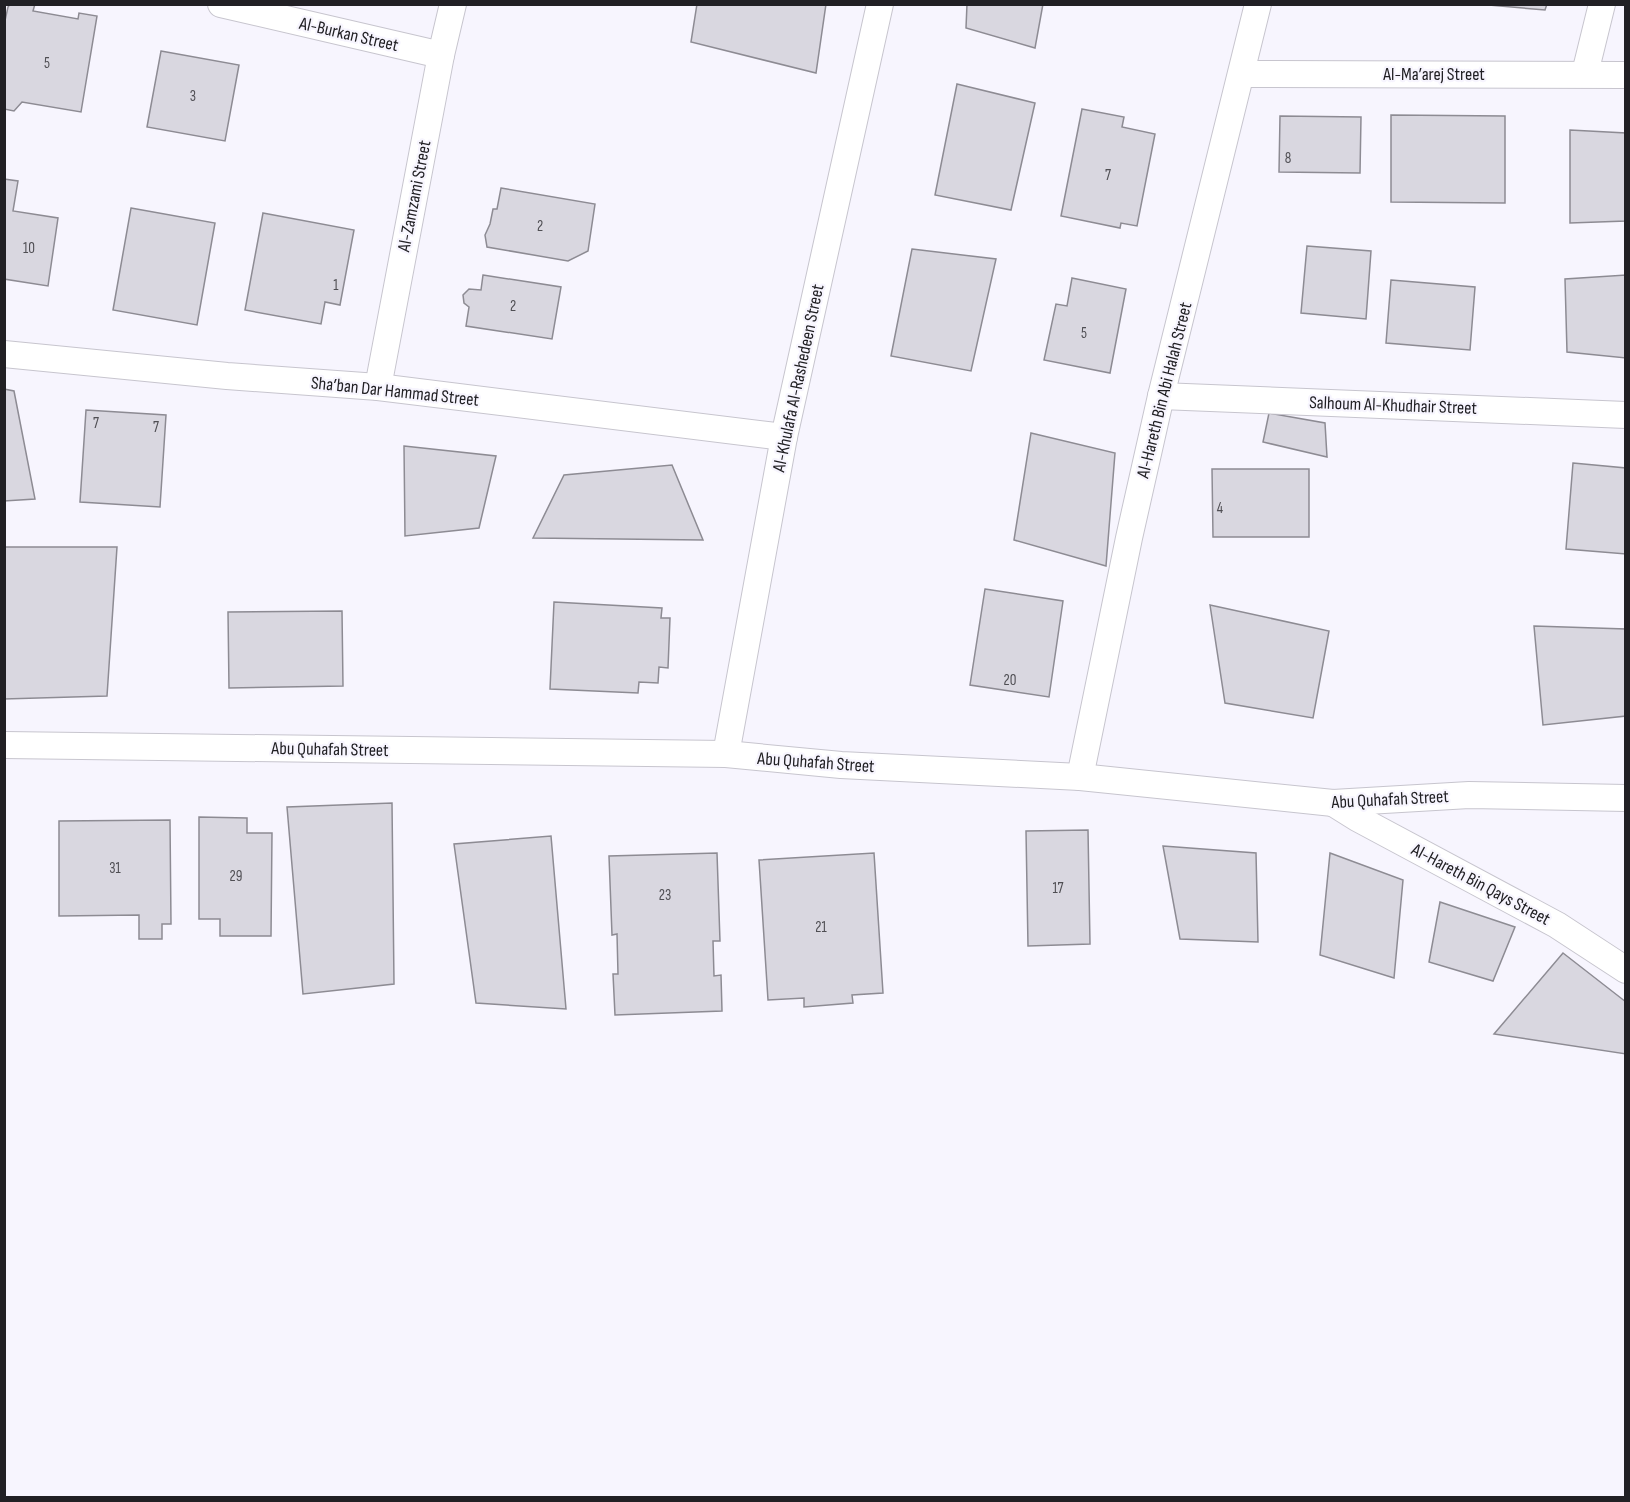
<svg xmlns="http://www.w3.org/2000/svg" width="1630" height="1502" viewBox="0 0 1630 1502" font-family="'Sofia Sans Condensed',sans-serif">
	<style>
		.building { fill: #d9d7e0; stroke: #8d8b93; stroke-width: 1.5 }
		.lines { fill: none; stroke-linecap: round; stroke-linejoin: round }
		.street-casing { stroke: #c7c5ce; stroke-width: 28 }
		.street { stroke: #fff; stroke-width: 26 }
		.labels { text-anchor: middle; stroke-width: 4.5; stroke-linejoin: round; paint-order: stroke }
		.number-label { font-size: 15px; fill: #4f4e53 }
		.street-label { font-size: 18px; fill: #212024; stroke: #f7f5fe }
	</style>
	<rect width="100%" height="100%" fill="#f7f5fe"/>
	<g class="building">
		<polygon points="10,4 35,4 33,11 78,19 79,13 97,16 81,112 22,102 14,111 4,109 4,25 8,7"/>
		<polygon points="697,4 826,4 816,73 691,42"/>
		<polygon points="967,4 1043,4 1035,48 966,28"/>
		<polygon points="1477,4 1547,4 1545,10"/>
		<polygon points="161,51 239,65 225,141 147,127"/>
		<polygon points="957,84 1035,103 1011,210 935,195"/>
		<polygon points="1082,109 1124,117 1122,127 1155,134 1137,226 1121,223 1120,228 1061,216"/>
		<polygon points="1391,115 1505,116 1505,203 1391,202"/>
		<polygon points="1280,116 1361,117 1360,173 1279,172"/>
		<polygon points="1570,130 1626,133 1626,221 1570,223"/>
		<polygon points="4,179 18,181 13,211 58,218 48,286 4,279"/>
		<polygon points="501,188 595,204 588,251 568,261 487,247 485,235 490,224 493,209 497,209"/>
		<polygon points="131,208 215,223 197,325 113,310"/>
		<polygon points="263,213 354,230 340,305 325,302 321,324 245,310"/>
		<polygon points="1307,246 1371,251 1366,319 1301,313"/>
		<polygon points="912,249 996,259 971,371 891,356"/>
		<polygon points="483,275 561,287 552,339 466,326 469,307 464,303 463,295 469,289 481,290"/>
		<polygon points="1626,275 1626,358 1567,352 1565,279"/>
		<polygon points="1072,278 1126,289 1110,373 1044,360 1056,304 1067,306"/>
		<polygon points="1391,280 1475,287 1470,350 1386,343"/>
		<polygon points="4,389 14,391 35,499 4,501"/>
		<polygon points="86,410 166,415 160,507 80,502"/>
		<polygon points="1269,413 1325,423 1327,457 1263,442"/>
		<polygon points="1031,433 1115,453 1106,566 1014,540"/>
		<polygon points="404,446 496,456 479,528 405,536"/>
		<polygon points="1573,463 1626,468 1626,554 1566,549"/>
		<polygon points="672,465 703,540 533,538 564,475"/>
		<polygon points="1212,469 1309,469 1309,537 1213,537"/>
		<polygon points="4,547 117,547 107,696 4,699"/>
		<polygon points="985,589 1063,601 1049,697 970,685"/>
		<polygon points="554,602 662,608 661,618 670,618 668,668 659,667 658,683 639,682 638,693 550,689"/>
		<polygon points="1210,605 1329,631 1313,718 1225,703"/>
		<polygon points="342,611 343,686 229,688 228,612"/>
		<polygon points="1534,626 1626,629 1626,716 1543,725"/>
		<polygon points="392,803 394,984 303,994 287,807"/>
		<polygon points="199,817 247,818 247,833 272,833 271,936 220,936 220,919 199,919"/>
		<polygon points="170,820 171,924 162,924 162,939 139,939 139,915 59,916 59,821"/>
		<polygon points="1088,830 1090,944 1028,946 1026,831"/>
		<polygon points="551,836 566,1009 476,1003 454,844"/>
		<polygon points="1163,846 1256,853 1258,942 1180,939"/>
		<polygon points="717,853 720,941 713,941 714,976 721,975 722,1011 615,1015 613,974 618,974 617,934 612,935 609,856"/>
		<polygon points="874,853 883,993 852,995 853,1003 804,1007 804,998 768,1000 759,860"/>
		<polygon points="1330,853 1403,880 1394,978 1320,955"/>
		<polygon points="1440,902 1515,927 1493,981 1429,962"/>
		<polygon points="1563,953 1626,1002 1626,1054 1494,1034"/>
	</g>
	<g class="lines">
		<defs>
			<g id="street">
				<polyline points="221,4 441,55"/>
				<polyline points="1585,73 1602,4"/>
				<polyline points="1242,74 1626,75"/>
				<polyline points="4,354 227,376 378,387 784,437"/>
				<polyline points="378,387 441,55 453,4"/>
				<polyline points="1161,396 1626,415"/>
				<polyline points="4,745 726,754 841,765 1080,777 1333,803 1469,795 1626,798"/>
				<polyline points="726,754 784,437 880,4"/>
				<polyline points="1080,777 1129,538 1161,396 1258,4"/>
				<polyline points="1333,803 1357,818 1557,925 1626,970"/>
			</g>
		</defs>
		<use href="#street" class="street-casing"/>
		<use href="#street" class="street"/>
	</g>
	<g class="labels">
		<g class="number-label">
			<text x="47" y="68">5</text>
			<text x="193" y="101">3</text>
			<text x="1288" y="163">8</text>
			<text x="1108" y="180">7</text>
			<text x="540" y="231">2</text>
			<text x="29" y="253">10</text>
			<text x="336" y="290">1</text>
			<text x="513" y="311">2</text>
			<text x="1084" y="338">5</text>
			<text x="96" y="428">7</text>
			<text x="156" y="432">7</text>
			<text x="1220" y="513">4</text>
			<text x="1010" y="685">20</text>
			<text x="115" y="873">31</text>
			<text x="236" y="881">29</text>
			<text x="1058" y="893">17</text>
			<text x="665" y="900">23</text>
			<text x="821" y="932">21</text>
		</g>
		<g class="street-label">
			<text transform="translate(349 34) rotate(13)" y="6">Al-Burkan Street</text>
			<text x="1434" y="80">Al-Ma’arej Street</text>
			<text transform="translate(414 196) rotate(-79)" y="6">Al-Zamzami Street</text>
			<text transform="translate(798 378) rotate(-78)" y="6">Al-Khulafa Al-Rashedeen Street</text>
			<text transform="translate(1164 390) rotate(-76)" y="6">Al-Hareth Bin Abi Halah Street</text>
			<text transform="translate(395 391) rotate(6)" y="6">Sha’ban Dar Hammad Street</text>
			<text transform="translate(1393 405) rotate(2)" y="6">Salhoum Al-Khudhair Street</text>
			<text transform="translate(330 749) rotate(1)" y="6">Abu Quhafah Street</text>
			<text transform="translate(816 762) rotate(4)" y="6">Abu Quhafah Street</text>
			<text transform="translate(1390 799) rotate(-3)" y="6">Abu Quhafah Street</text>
			<text transform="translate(1481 884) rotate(28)" y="6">Al-Hareth Bin Qays Street</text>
		</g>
	</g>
	<rect width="1630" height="1502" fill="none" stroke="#212024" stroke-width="12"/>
</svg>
